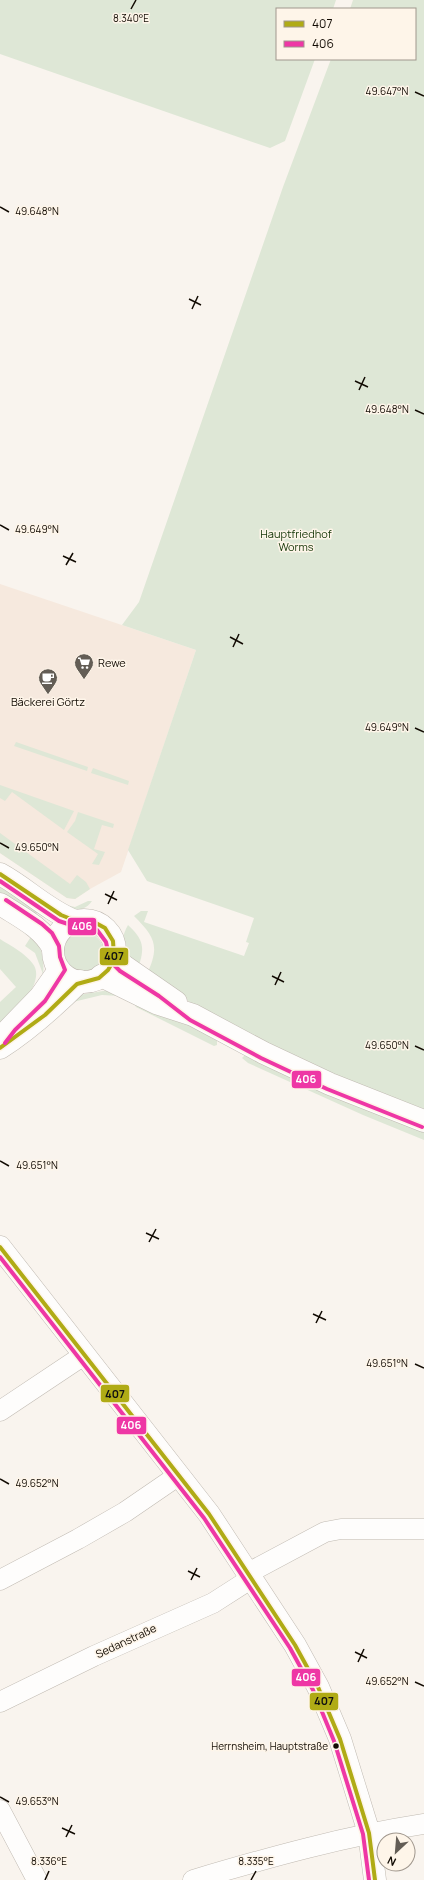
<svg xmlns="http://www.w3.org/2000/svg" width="424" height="1880" viewBox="0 0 424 1880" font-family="Manrope,sans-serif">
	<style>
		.commercial { fill: #f6e9de }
		.green { fill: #dee7d6 }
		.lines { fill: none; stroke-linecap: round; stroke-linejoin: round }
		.street-casing { stroke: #c0bab2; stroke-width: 21 }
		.secondary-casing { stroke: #c0bab2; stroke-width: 23 }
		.street { stroke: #fefdfc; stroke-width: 20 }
		.secondary { stroke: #fefdfc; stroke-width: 22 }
		.bus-1-casing { stroke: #fef5e9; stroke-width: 7 }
		.bus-2-casing { stroke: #fef5e9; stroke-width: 7 }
		.bus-1 { stroke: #b0ab15; stroke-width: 4 }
		.bus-2 { stroke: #ee37a5; stroke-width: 4 }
		.ticks { fill: none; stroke: #120b03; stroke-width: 1.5 }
		.bus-dot { fill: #120b03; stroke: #fef5e9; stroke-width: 1.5 }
		.labels { text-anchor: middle; stroke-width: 3; stroke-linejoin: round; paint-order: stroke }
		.bus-label { font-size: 10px; fill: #120b03; stroke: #fef5e9; text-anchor: end }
		.park-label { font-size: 11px; fill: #133506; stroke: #fef5e9 }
		.poi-label { font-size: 11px; fill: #120b03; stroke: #fef5e9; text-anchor: start }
		.street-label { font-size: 11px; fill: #120b03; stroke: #fef5e9 }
		.ticks-label { font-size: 10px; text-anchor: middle; fill: #120b03; stroke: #fef5e9; stroke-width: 3; stroke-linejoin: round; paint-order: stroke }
		.line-badge { stroke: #fef5e9; stroke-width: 1.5 }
		.badge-label { font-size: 11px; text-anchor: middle; font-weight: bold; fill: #fff }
		.pale-badge-label { font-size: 11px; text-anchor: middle; font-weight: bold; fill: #111 }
	</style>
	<rect width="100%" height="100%" fill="#f9f4ee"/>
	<polygon class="commercial" points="0,584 196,650 121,872 90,889 75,899 67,898 0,853"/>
	<g class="green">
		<polygon points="0,0 336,0 333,9 277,9 277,59 315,59 285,141 270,148 0,54"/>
		<path d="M353 0H424V1112L322 1071 193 1004 147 974C160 946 155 937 134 916L141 911H148L144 922 244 956 249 943 246 942 254 918 147 881 128 850 196 650 122 625 139 602 283 187 331 59H415V9H350Z"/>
		<polygon points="16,742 88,767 87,771 14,746"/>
		<polygon points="93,768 129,781 128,785 91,773"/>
		<polygon points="0,785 74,811 64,830 12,792 5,801 0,798"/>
		<polygon points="78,812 114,824 113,828 102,825 94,849 105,852 99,865 92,864 98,854 67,832 75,821"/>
		<polygon points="0,833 70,884 77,875 86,882 90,889 75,899 67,898 0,853"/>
		<polygon points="0,883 39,910 34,917 0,895"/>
		<path d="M88 901H92C87 908 81 910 73 911L66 905 75 907Z"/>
		<path d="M128 925C144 940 145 948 138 968 124 953 117 945 128 925Z"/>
		<circle cx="83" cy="953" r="21"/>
		<path d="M32 935C41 944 45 961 43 974L35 953 25 946Z"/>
		<path d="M0 939C11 946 25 953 33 964 47 983 11 1016 0 1030V1002L16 987 0 969Z"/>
		<polygon points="103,991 109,991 120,996 102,995 73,1002 79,995"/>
		<path d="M133 1002C161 1013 193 1022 217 1041V1045L214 1046 136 1007Z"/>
		<polygon points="246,1054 424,1131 424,1140 363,1115 248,1063 242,1058"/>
	</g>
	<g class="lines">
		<defs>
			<g id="street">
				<polyline points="0,1411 84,1355"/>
				<polyline points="248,1573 325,1532 341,1529 424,1529"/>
				<polyline points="0,1580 78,1539 125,1512 179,1475"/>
				<polyline points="0,1702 94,1656 213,1603 252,1578"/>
				<polyline points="0,1810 37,1880"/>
				<path d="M193 1880C270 1857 346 1836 424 1824"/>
			</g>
			<g id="secondary">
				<path d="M0 874C26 888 47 910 75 921"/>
				<path d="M0 904C20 917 42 927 53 948"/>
				<circle cx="84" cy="951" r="31"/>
				<polyline points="114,957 124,966 176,1002"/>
				<polyline points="101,976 156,1003 193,1015 264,1053 330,1084 424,1121"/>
				<polyline points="7,1031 40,997 59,970"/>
				<path d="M0 1048C30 1029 55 1006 80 981"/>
				<polyline points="0,1247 209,1514 295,1645 318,1687 340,1739 369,1833 375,1880"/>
			</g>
		</defs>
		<use href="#street" class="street-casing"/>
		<use href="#secondary" class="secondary-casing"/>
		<use href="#street" class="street"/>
		<use href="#secondary" class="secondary"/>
		<defs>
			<g id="bus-1">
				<polyline points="0,874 61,915 71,919 94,922 105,928 113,941 114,956 112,963 108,970 99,978 77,984 45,1015 0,1048"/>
				<polyline points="0,1247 209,1514 295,1645 318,1687 340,1739 369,1833 375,1880"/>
			</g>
			<g id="bus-2">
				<polyline points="0,881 59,921 71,925 90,927 97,930 106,942 110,961 120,971 159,996 190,1020 261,1058 327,1089 422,1127"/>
				<polyline points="5,1043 15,1030 45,1001 65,970 60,957 59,946 52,933 42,924 6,900"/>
				<polyline points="0,1257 204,1518 290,1648 313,1690 334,1741 363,1834 369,1880"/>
			</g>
		</defs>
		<use href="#bus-1" class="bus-1-casing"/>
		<use href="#bus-2" class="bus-2-casing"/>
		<use href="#bus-1" class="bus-1"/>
		<use href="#bus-2" class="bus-2"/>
	</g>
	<path class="ticks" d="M131 9 136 0M415 92 424 96M0 207 9 212M189 299 201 305M192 309 198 296M355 381 368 387M359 390 365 377M415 410 424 414M0 525 9 530M63 556 76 562M66 565 73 553M230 637 243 644M233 647 239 634M415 728 424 732M0 843 9 848M105 894 117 900M108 904 114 891M272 976 284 982M275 985 281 972M415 1046 424 1050M0 1161 9 1166M146 1233 159 1239M149 1242 156 1229M313 1314 326 1320M316 1323 322 1311M415 1364 424 1368M0 1479 9 1484M188 1571 200 1577M191 1580 197 1568M355 1652 367 1658M358 1662 364 1649M415 1682 424 1686M0 1797 9 1802M62 1828 75 1834M66 1837 72 1825M45 1880 49 1871M251 1880 256 1871"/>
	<defs>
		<symbol id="supermarket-pin" viewBox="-11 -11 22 30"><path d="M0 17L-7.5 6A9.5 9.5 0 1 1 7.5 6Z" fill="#635d55" stroke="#fef5e9"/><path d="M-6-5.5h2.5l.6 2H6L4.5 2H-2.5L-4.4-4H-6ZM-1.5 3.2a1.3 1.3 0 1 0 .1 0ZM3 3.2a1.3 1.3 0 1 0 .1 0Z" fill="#fff"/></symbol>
		<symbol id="cafe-pin" viewBox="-11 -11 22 30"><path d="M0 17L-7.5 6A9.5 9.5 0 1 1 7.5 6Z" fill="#635d55" stroke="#fef5e9"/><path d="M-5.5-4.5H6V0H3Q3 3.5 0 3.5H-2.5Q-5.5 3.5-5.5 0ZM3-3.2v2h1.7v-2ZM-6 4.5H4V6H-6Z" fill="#fff"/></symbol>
	</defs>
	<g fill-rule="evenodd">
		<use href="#supermarket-pin" x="73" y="652" width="22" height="30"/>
		<use href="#cafe-pin" x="37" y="667" width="22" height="30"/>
	</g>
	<circle class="bus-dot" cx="336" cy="1746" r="3.5"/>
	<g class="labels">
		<g class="bus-label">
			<text x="328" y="1750">Herrnsheim, Hauptstraße</text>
		</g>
		<g class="park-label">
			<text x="296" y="538">Hauptfriedhof<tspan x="296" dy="13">Worms</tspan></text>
		</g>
		<g class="poi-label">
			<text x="98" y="667">Rewe</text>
			<text x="48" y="706" text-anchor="middle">Bäckerei Görtz</text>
		</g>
		<g class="street-label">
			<text transform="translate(126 1641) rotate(-25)" y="4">Sedanstraße</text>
		</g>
	</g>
	<g class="ticks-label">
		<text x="131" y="22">8.340°E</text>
		<text x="387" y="95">49.647°N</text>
		<text x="37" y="215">49.648°N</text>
		<text x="387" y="413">49.648°N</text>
		<text x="37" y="533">49.649°N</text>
		<text x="387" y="731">49.649°N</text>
		<text x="37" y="851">49.650°N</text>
		<text x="387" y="1049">49.650°N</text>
		<text x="37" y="1169">49.651°N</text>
		<text x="387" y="1367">49.651°N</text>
		<text x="37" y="1487">49.652°N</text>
		<text x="387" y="1685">49.652°N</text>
		<text x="37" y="1805">49.653°N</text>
		<text x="49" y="1865">8.336°E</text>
		<text x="256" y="1865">8.335°E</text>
	</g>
	<g class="line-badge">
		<rect x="67" y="917" width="30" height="19" rx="4" fill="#ee37a5"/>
		<rect x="99" y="947" width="30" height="19" rx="4" fill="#b0ab15"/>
		<rect x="291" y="1070" width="31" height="19" rx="4" fill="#ee37a5"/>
		<rect x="100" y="1384" width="30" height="19" rx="4" fill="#b0ab15"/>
		<rect x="116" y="1416" width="31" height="19" rx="4" fill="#ee37a5"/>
		<rect x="291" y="1668" width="30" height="19" rx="4" fill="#ee37a5"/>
		<rect x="309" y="1692" width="30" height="19" rx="4" fill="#b0ab15"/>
	</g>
	<g class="badge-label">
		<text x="82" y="930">406</text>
		<text x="306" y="1083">406</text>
		<text x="131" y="1429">406</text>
		<text x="306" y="1681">406</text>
	</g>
	<g class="pale-badge-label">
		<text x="114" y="960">407</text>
		<text x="115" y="1398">407</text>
		<text x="324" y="1705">407</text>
	</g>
	<rect x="276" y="8" width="140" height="52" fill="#fef5e9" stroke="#a0978d"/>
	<rect x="284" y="21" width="20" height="6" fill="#b0ab15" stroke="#a0978d"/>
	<text x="312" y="28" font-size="12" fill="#120b03">407</text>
	<rect x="284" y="41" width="20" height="6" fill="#ee37a5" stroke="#a0978d"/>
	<text x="312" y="48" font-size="12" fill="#120b03">406</text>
	<g transform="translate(396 1852) rotate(206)"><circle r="19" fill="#fef5e9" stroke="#a0978d"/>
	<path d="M0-3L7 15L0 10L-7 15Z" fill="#635d55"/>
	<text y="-6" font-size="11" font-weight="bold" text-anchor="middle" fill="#120b03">N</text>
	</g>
</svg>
